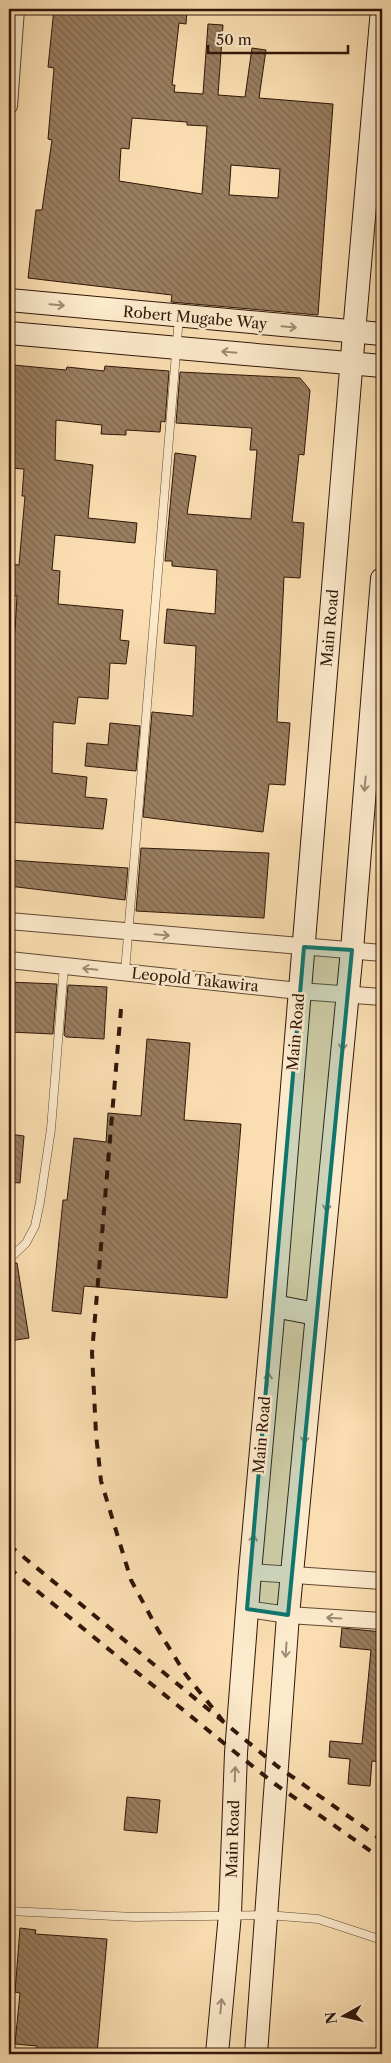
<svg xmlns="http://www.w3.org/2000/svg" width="391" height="2063" viewBox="0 0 391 2063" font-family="'Libre Caslon Text',serif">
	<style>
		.building { fill: url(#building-back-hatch); stroke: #301609; fill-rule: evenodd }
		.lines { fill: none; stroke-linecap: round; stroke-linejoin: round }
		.lane-casing { stroke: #624833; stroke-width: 9 }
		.street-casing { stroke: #624833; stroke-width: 18 }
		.secondary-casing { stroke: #301609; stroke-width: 24 }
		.lane { stroke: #fceacc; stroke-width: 8 }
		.street { stroke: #fceacc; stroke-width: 16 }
		.secondary { stroke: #fceacc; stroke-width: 22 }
		.rail { stroke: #301609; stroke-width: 4; stroke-dasharray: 9 9; stroke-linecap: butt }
		.oneway { stroke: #a08b74 }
		.marked { fill: #0f766e; fill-opacity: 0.2; stroke: #0f766e; stroke-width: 4; stroke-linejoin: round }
		.labels { text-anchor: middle; stroke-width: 5; stroke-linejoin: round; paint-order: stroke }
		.street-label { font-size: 15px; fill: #301609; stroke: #fceacc }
	</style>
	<defs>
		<pattern id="building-back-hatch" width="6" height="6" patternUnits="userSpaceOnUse" patternTransform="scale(1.25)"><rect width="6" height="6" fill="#997e60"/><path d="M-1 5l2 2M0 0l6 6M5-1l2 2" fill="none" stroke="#7d664d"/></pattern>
	</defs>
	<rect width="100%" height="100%" fill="#fadeb1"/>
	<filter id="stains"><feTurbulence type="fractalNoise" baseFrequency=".004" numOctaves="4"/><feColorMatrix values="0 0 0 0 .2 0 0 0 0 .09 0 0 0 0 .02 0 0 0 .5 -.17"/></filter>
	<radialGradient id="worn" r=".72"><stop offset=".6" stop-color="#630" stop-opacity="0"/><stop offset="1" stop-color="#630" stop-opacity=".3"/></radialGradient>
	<g class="building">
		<path d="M54 9H187L186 24 179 23 172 85H175L174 92 203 94 208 24 223 25 218 95 245 97 252 48 266 50 259 98 333 104 318 315 171 302 172 295 28 278 36 210H42L52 140 48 139 54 68 48 67ZM132 118 187 122V125L207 126 202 194 119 181 121 148 129 149ZM231 165 280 169 278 198 229 195Z"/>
		<polygon points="13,365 66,370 67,367 104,371 105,366 169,371 165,422 161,421 160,432 126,430 126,435 101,434 102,425 56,420 55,460 93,465 88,518 137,523 135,543 55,535 52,570 60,571 58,604 123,610 120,640 129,641 126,664 110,663 108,699 78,697 75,724 53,722 52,773 87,777 85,797 107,799 103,829 9,822 9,630 15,631 17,596 9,595 9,564 19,565 25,496 22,496 24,469 9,468 9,407"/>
		<polygon points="180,372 300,378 310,390 304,455 299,454 292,522 304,523 300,578 284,577 277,722 290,723 285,785 269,784 263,832 143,817 152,712 193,716 196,646 164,643 167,609 215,614 217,570 172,566 172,561 165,561 175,453 196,456 187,514 251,519 257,450 250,450 252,428 176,423"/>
		<polygon points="110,723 140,726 136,771 85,766 87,743 108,745"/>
		<polygon points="141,848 269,853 264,918 136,911"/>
		<polygon points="9,860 128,868 125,900 9,886"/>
		<polygon points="9,982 57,984 53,1034 9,1032"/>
		<polygon points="68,985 107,987 104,1039 66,1037 64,1035"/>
		<polygon points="147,1039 190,1043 184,1120 241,1124 227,1298 84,1286 81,1314 52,1311 63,1200 67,1200 74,1138 106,1142 108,1113 141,1116"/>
		<polygon points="9,1134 24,1136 20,1183 9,1182"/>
		<polygon points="13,1263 17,1263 29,1338 9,1341 9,1264"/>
		<polygon points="342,1628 382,1632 382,1762 372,1761 370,1786 348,1784 350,1759 329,1757 330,1741 362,1744 371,1650 340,1647"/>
		<polygon points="127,1797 160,1800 157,1833 124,1830"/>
		<polygon points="20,1928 36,1930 35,1934 107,1939 97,2054 36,2054 37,2046 15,2044 20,1993 15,1992"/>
	</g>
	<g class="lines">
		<defs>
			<g id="lane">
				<polyline points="125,972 179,317"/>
				<polyline points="9,1259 26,1243 35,1226 40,1202 51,1129 64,966"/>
				<polyline points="9,1911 135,1917 267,1915 318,1919 382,1940"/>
			</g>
			<g id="street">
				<polyline points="9,106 16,9"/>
				<polyline points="9,921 382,953"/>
				<polyline points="9,960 299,991 382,997"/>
				<polyline points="250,1572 382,1581"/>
				<polyline points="247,1609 288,1615 382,1621"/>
			</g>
			<g id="secondary">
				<polyline points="9,300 382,334"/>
				<polyline points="9,333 382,366"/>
				<polyline points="274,1306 316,1314"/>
				<polyline points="217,2054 230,1914 236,1753 250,1572 274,1306 354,333 382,9"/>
				<polyline points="256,2054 288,1615 352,950 382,579"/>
			</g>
		</defs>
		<use href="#lane" class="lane-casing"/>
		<use href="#street" class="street-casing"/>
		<use href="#secondary" class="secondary-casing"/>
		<use href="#lane" class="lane"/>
		<use href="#street" class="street"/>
		<use href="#secondary" class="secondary"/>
		<g class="rail">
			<polyline points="121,1009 92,1353 96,1434 101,1481 131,1580 158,1630 186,1675 223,1721"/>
			<polyline points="9,1545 277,1766 382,1840"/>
			<polyline points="9,1568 236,1753 275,1784 382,1859"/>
		</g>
	</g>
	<defs><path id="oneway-shaft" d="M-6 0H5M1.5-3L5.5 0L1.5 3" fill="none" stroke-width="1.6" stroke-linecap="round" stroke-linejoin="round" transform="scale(1.25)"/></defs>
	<g class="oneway">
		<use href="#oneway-shaft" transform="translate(57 305) rotate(5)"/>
		<use href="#oneway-shaft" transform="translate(289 327) rotate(5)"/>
		<use href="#oneway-shaft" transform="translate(229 352) rotate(-175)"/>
		<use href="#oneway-shaft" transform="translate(365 784) rotate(95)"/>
		<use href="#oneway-shaft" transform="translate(162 935) rotate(5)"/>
		<use href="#oneway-shaft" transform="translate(90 969) rotate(-174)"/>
		<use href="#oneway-shaft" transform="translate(343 1043) rotate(96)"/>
		<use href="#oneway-shaft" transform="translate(327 1204) rotate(96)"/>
		<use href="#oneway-shaft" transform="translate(268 1380) rotate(-85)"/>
		<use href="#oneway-shaft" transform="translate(305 1436) rotate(95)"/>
		<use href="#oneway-shaft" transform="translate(253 1542) rotate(-85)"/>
		<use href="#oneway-shaft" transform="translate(334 1618) rotate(-177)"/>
		<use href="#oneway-shaft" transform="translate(286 1650) rotate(94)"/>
		<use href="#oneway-shaft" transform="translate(235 1774) rotate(-88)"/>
		<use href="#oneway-shaft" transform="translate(221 2006) rotate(-85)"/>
	</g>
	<path class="marked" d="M304 947 352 950 288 1615 247 1609Z"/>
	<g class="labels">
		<g class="street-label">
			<text transform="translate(195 318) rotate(5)" y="5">Robert Mugabe Way</text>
			<text transform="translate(330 628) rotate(-85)" y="5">Main Road</text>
			<text transform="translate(195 980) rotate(6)" y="5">Leopold Takawira</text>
			<text transform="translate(296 1032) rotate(-85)" y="5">Main Road</text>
			<text transform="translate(262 1435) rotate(-85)" y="5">Main Road</text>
			<text transform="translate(233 1839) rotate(-88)" y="5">Main Road</text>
		</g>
	</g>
	<rect width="391" height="2063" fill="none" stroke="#fadeb1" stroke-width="30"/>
	<rect x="10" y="10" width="371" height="2043" fill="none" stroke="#301609" stroke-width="2.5"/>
	<rect x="15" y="15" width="361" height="2033" fill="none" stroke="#301609"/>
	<g transform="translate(344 2016) rotate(262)" stroke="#fceacc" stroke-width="4" paint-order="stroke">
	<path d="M0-4L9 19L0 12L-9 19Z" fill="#301609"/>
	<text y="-8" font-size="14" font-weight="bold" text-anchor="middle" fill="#301609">N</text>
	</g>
	<path d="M208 45v8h140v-8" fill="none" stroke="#301609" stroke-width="2.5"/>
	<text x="216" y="45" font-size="15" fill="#301609" stroke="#fceacc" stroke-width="4" paint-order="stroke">50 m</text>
	<rect width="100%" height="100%" filter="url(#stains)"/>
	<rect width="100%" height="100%" fill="url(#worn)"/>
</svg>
